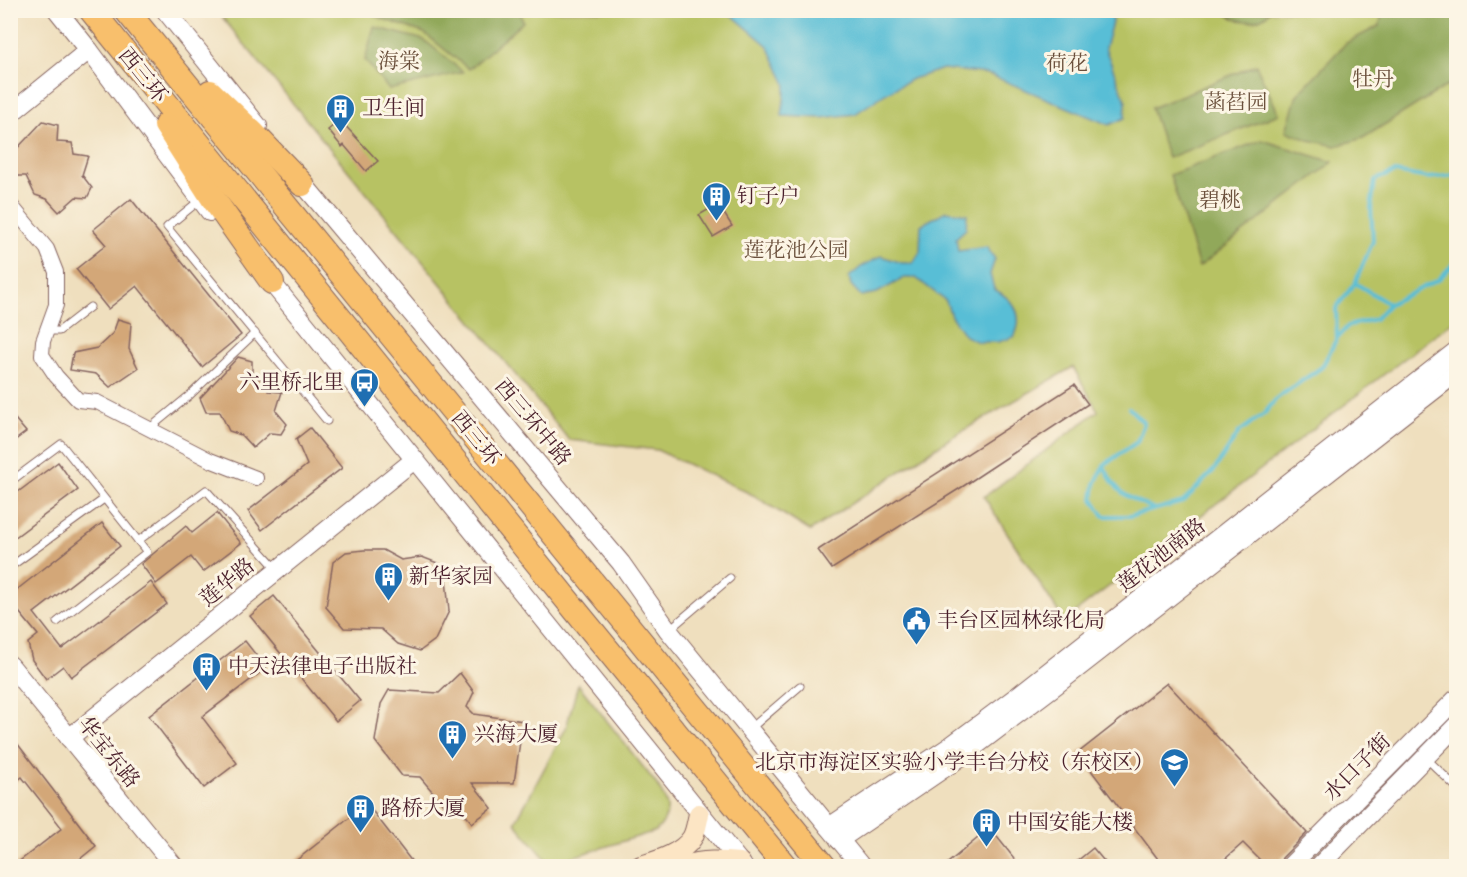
<svg xmlns="http://www.w3.org/2000/svg" width="1467" height="877" viewBox="0 0 1467 877" font-family="'IM FELL English','Noto Serif SC',serif">
	<style>
		.green { fill: #b7c264; stroke: #807048; stroke-width: 1.5 }
		.forest { fill: #91a85a; stroke: #6e6442; stroke-width: 1.5 }
		.water { fill: #59bed6; stroke: #526e80; stroke-width: 1.5 }
		.lines { fill: none; stroke-linecap: round; stroke-linejoin: round }
		.stream { stroke: #59bed6; stroke-width: 4 }
		.building { fill: #d3a778 }
		.service-casing { stroke: #84625e; stroke-width: 9 }
		.minor-casing { stroke: #84625e; stroke-width: 16 }
		.tertiary-casing { stroke: #84625e; stroke-width: 20 }
		.secondary-casing { stroke: #84625e; stroke-width: 22 }
		.trunk-casing { stroke: #84625e; stroke-width: 26 }
		.service { stroke: #fff; stroke-width: 7 }
		.minor { stroke: #fff; stroke-width: 14 }
		.tertiary { stroke: #fff; stroke-width: 18 }
		.secondary { stroke: #fce5c4; stroke-width: 20 }
		.trunk { stroke: #f8bf6c; stroke-width: 24 }
		.labels { text-anchor: middle; stroke-width: 6; stroke-linejoin: round; paint-order: stroke }
		.park-label { font-size: 21px; fill: #6b503c; stroke: #fcf5e5 }
		.street-label { font-size: 21px; fill: #4a1f2b; stroke: #fcf5e5 }
		.poi-label { font-size: 21px; fill: #4a1f2b; stroke: #fcf5e5; text-anchor: start }
	</style>
	<rect width="100%" height="100%" fill="#fcf5e5"/>
	<filter id="ink" filterUnits="userSpaceOnUse"><feTurbulence type="fractalNoise" baseFrequency=".0167" numOctaves="2"/><feDisplacementMap in="SourceGraphic" scale="12" xChannelSelector="R" yChannelSelector="G"/><feConvolveMatrix kernelMatrix="1 2 1 2 8 2 1 2 1" color-interpolation-filters="sRGB"/></filter>
	<filter id="wash" filterUnits="userSpaceOnUse"><feTurbulence type="fractalNoise" baseFrequency=".008" numOctaves="4" result="noise"/><feDisplacementMap in="SourceGraphic" scale="24" xChannelSelector="R" yChannelSelector="G"/><feGaussianBlur stdDeviation="1.35" result="paint"/><feColorMatrix in="noise" values="0 0 0 0 0 0 0 0 0 0 0 0 0 0 0 0 0 1.4 0 .05"/><feComposite in="paint" operator="in"/></filter>
	<g filter="url(#wash)">
		<rect width="100%" height="100%" fill="#efdfbe"/>
		<g class="green">
			<polygon points="217,11 1456,11 1456,319 1064,621 984,497 1098,411 1073,367 952,437 810,531 753,495 657,450 569,440"/>
			<path d="M578 684 655 782C668 801 674 813 656 831L550 864 515 823 566 728Z"/>
		</g>
		<g class="forest">
			<polygon points="373,11 520,11 523,22 469,69 424,33 374,16"/>
			<path d="M1223 11H1270C1258 26 1235 23 1223 11Z"/>
			<polygon points="1383,11 1456,11 1456,80 1363,138 1336,146 1309,140 1286,131 1297,95 1346,43 1379,26"/>
			<polygon points="374,27 424,40 463,72 389,90 365,60"/>
			<polygon points="1256,65 1279,114 1168,158 1151,108"/>
			<polygon points="1262,140 1333,162 1199,267 1170,175"/>
		</g>
		<g class="water">
			<polygon points="721,11 1115,11 1105,48 1126,102 1125,118 1109,125 988,74 943,69 912,79 885,94 855,114 821,118 782,116 786,84 768,46 734,17"/>
			<path d="M946 211 967 214 966 229 956 238 958 251 987 247 995 259 990 274 994 289C1014 300 1025 315 1014 337L998 342H978L965 336 951 316 946 301 916 278H904L877 293 861 296 851 285 849 277 861 267 881 256 902 263H913L920 252 921 225Z"/>
		</g>
		<g class="lines">
			<g class="stream">
				<polyline points="1389,304 1355,283 1373,241 1371,208 1375,180 1395,172 1428,178 1456,175"/>
				<polyline points="1337,338 1348,326 1375,319 1389,304 1438,280 1456,261"/>
				<polyline points="1129,408 1144,423 1137,442 1104,465 1095,484 1093,499 1104,516 1130,516 1183,502 1215,469 1239,432 1264,414 1277,398 1322,367 1337,338 1336,308 1355,283"/>
				<path d="M1104 466C1116 494 1128 498 1155 509"/>
			</g>
		</g>
		<g id="blocks">
			<g class="building">
				<polygon points="340,120 378,161 366,171 344,145 342,147 328,130"/>
				<polygon points="43,121 58,125 57,142 72,143 74,154 88,156 82,175 92,188 87,198 76,197 59,212 47,199 35,195 26,176 10,176 10,156"/>
				<polygon points="131,199 241,335 202,367 137,286 108,309 76,269 106,245 93,230"/>
				<polygon points="718,204 732,226 713,237 699,215"/>
				<polygon points="118,319 131,323 129,349 138,368 110,387 96,374 70,370 73,353 97,348 113,333"/>
				<polygon points="238,357 252,361 252,378 266,379 268,391 282,392 276,411 287,424 281,434 270,433 253,448 241,435 229,431 220,412 206,412 200,398"/>
				<polygon points="1074,385 1088,404 962,487 832,569 818,550"/>
				<polygon points="10,413 26,432 10,444"/>
				<polygon points="310,428 342,468 262,530 248,511 307,465 296,439"/>
				<polygon points="58,462 78,490 10,541 10,498"/>
				<polygon points="217,513 241,543 203,572 191,557 156,584 141,564 186,526 192,533"/>
				<polygon points="102,523 120,546 34,613 62,649 151,582 167,604 71,677 63,666 46,679 32,660 28,643 38,635 10,601 10,595"/>
				<polygon points="364,550 383,550 401,560 422,557 440,564 446,579 449,611 435,640 420,651 398,644 381,629 344,628 326,607 333,562 346,552"/>
				<polygon points="274,596 360,701 336,721 250,616"/>
				<polygon points="245,641 266,668 202,717 237,763 204,788 149,716"/>
				<polygon points="460,673 474,692 467,707 474,714 523,721 514,783 472,783 492,808 472,823 457,804 449,811 420,777 402,776 375,741 381,704 389,690 439,693"/>
				<polygon points="1167,683 1307,833 1282,858 1279,867 1267,867 1243,843 1216,867 1164,867 1078,753"/>
				<polygon points="10,734 96,846 70,867 12,867 62,828 22,777 10,786"/>
				<polygon points="367,804 416,867 288,867"/>
				<polygon points="990,828 1021,867 943,867"/>
				<polygon points="1093,848 1109,867 1070,867"/>
			</g>
		</g>
	</g>
	<g filter="url(#ink)">
		<use href="#blocks" fill-opacity="0" stroke="#84625e" stroke-width="1.5"/>
		<g class="lines">
			<defs>
				<g id="service">
					<polyline points="200,200 167,227 327,421"/>
					<polyline points="47,331 59,331 90,307"/>
					<polyline points="150,428 190,395 255,333"/>
					<polyline points="10,482 61,444 147,552 57,622"/>
					<polyline points="138,541 206,490 276,568"/>
					<polyline points="10,567 104,499"/>
					<polyline points="670,629 730,578"/>
					<polyline points="750,729 800,686"/>
					<polyline points="1427,759 1456,787"/>
				</g>
				<polyline id="minor" points="10,204 47,249 56,272 56,305 43,341 42,355 56,376 78,400 97,402 210,460 256,478"/>
				<g id="tertiary">
					<polyline points="57,10 89,50 210,212"/>
					<polyline points="165,10 258,126"/>
					<polyline points="10,114 89,50"/>
					<polyline points="295,174 621,563 668,630 861,866"/>
					<polyline points="264,273 743,866"/>
					<polyline points="10,665 174,866"/>
					<polyline points="69,738 414,460"/>
					<polyline points="829,827 949,747 1016,697 1456,351"/>
					<polyline points="839,840 962,756 1056,685 1456,373"/>
					<polyline points="1290,866 1456,699"/>
					<polyline points="1319,866 1456,726"/>
				</g>
				<g id="secondary">
					<path d="M641 866C657 861 682 854 692 838 696 832 697 822 699 814"/>
					<path d="M685 866C703 860 721 861 740 863"/>
				</g>
				<g id="trunk">
					<polyline points="91,10 580,616 785,866"/>
					<polyline points="126,10 824,866"/>
					<polyline points="210,92 254,134 302,184"/>
					<polyline points="166,125 214,200 272,282"/>
				</g>
			</defs>
			<use href="#service" class="service-casing"/>
			<use href="#minor" class="minor-casing"/>
			<use href="#tertiary" class="tertiary-casing"/>
			<use href="#secondary" class="secondary-casing"/>
			<use href="#trunk" class="trunk-casing"/>
			<use href="#service" class="service"/>
			<use href="#minor" class="minor"/>
			<use href="#tertiary" class="tertiary"/>
			<use href="#secondary" class="secondary"/>
			<use href="#trunk" class="trunk"/>
		</g>
	</g>
	<defs>
		<symbol id="building-pin" viewBox="-11 -11 22 30"><path d="M0 17L-7.5 6A9.5 9.5 0 1 1 7.5 6Z" fill="#1f6fb2" stroke="#fcf5e5"/><path d="M-4-6H4V6H1V3H-1V6H-4ZM-2.5-4.3h1.7v1.8h-1.7ZM.8-4.3h1.7v1.8H.8ZM-2.5-1h1.7V.8h-1.7ZM.8-1h1.7V.8H.8Z" fill="#fff"/></symbol>
		<symbol id="bus-pin" viewBox="-11 -11 22 30"><path d="M0 17L-7.5 6A9.5 9.5 0 1 1 7.5 6Z" fill="#1f6fb2" stroke="#fcf5e5"/><path d="M-5-6H5V4H4V6H2V4H-2V6H-4V4H-5ZM-3.5-4V0h7V-4ZM-3.5 1.2v1.5H-2V1.2ZM2 1.2v1.5H3.5V1.2Z" fill="#fff"/></symbol>
		<symbol id="civic-pin" viewBox="-11 -11 22 30"><path d="M0 17L-7.5 6A9.5 9.5 0 1 1 7.5 6Z" fill="#1f6fb2" stroke="#fcf5e5"/><path d="M-.6-6.5H3V-4.5H.6V-3L4-1V1h2V6H-6V1h2V-1L-.6-3ZM-1.2 2.5V6h2.4V2.5Z" fill="#fff"/></symbol>
		<symbol id="school-pin" viewBox="-11 -11 22 30"><path d="M0 17L-7.5 6A9.5 9.5 0 1 1 7.5 6Z" fill="#1f6fb2" stroke="#fcf5e5"/><path d="M0-5L7-2L0 1L-7-2ZM-4 1L0 2.5L4 1V4Q0 6-4 4Z" fill="#fff"/></symbol>
	</defs>
	<g fill-rule="evenodd">
		<use href="#building-pin" x="324" y="92" width="33" height="45"/>
		<use href="#building-pin" x="700" y="180" width="33" height="45"/>
		<use href="#bus-pin" x="348" y="366" width="33" height="45"/>
		<use href="#building-pin" x="372" y="560" width="33" height="45"/>
		<use href="#civic-pin" x="900" y="604" width="33" height="45"/>
		<use href="#building-pin" x="190" y="650" width="33" height="45"/>
		<use href="#building-pin" x="436" y="718" width="33" height="45"/>
		<use href="#school-pin" x="1158" y="746" width="33" height="45"/>
		<use href="#building-pin" x="344" y="792" width="33" height="45"/>
		<use href="#building-pin" x="970" y="806" width="33" height="45"/>
	</g>
	<g class="labels">
		<g class="park-label">
			<text x="399" y="68">海棠</text>
			<text x="1067" y="70">荷花</text>
			<text x="1373" y="86">牡丹</text>
			<text x="1236" y="109">菡萏园</text>
			<text x="1220" y="207">碧桃</text>
			<text x="796" y="257">莲花池公园</text>
		</g>
		<g class="street-label">
			<text transform="translate(143 75) rotate(51)" y="7">西三环</text>
			<text transform="translate(533 422) rotate(50)" y="7">西三环中路</text>
			<text transform="translate(476 438) rotate(51)" y="7">西三环</text>
			<text transform="translate(1161 555) rotate(-38)" y="7">莲花池南路</text>
			<text transform="translate(227 582) rotate(-39)" y="7">莲华路</text>
			<text transform="translate(109 752) rotate(51)" y="7">华宝东路</text>
			<text transform="translate(1357 767) rotate(-45)" y="7">水口子街</text>
		</g>
		<g class="poi-label">
			<text x="362" y="115">卫生间</text>
			<text x="737" y="203">钉子户</text>
			<text x="344" y="389" text-anchor="end">六里桥北里</text>
			<text x="409" y="583">新华家园</text>
			<text x="937" y="627">丰台区园林绿化局</text>
			<text x="228" y="673">中天法律电子出版社</text>
			<text x="474" y="741">兴海大厦</text>
			<text x="1154" y="769" text-anchor="end">北京市海淀区实验小学丰台分校（东校区）</text>
			<text x="381" y="815">路桥大厦</text>
			<text x="1007" y="829">中国安能大楼</text>
		</g>
	</g>
	<rect width="1467" height="877" fill="none" stroke="#fcf5e5" stroke-width="36"/>
</svg>
